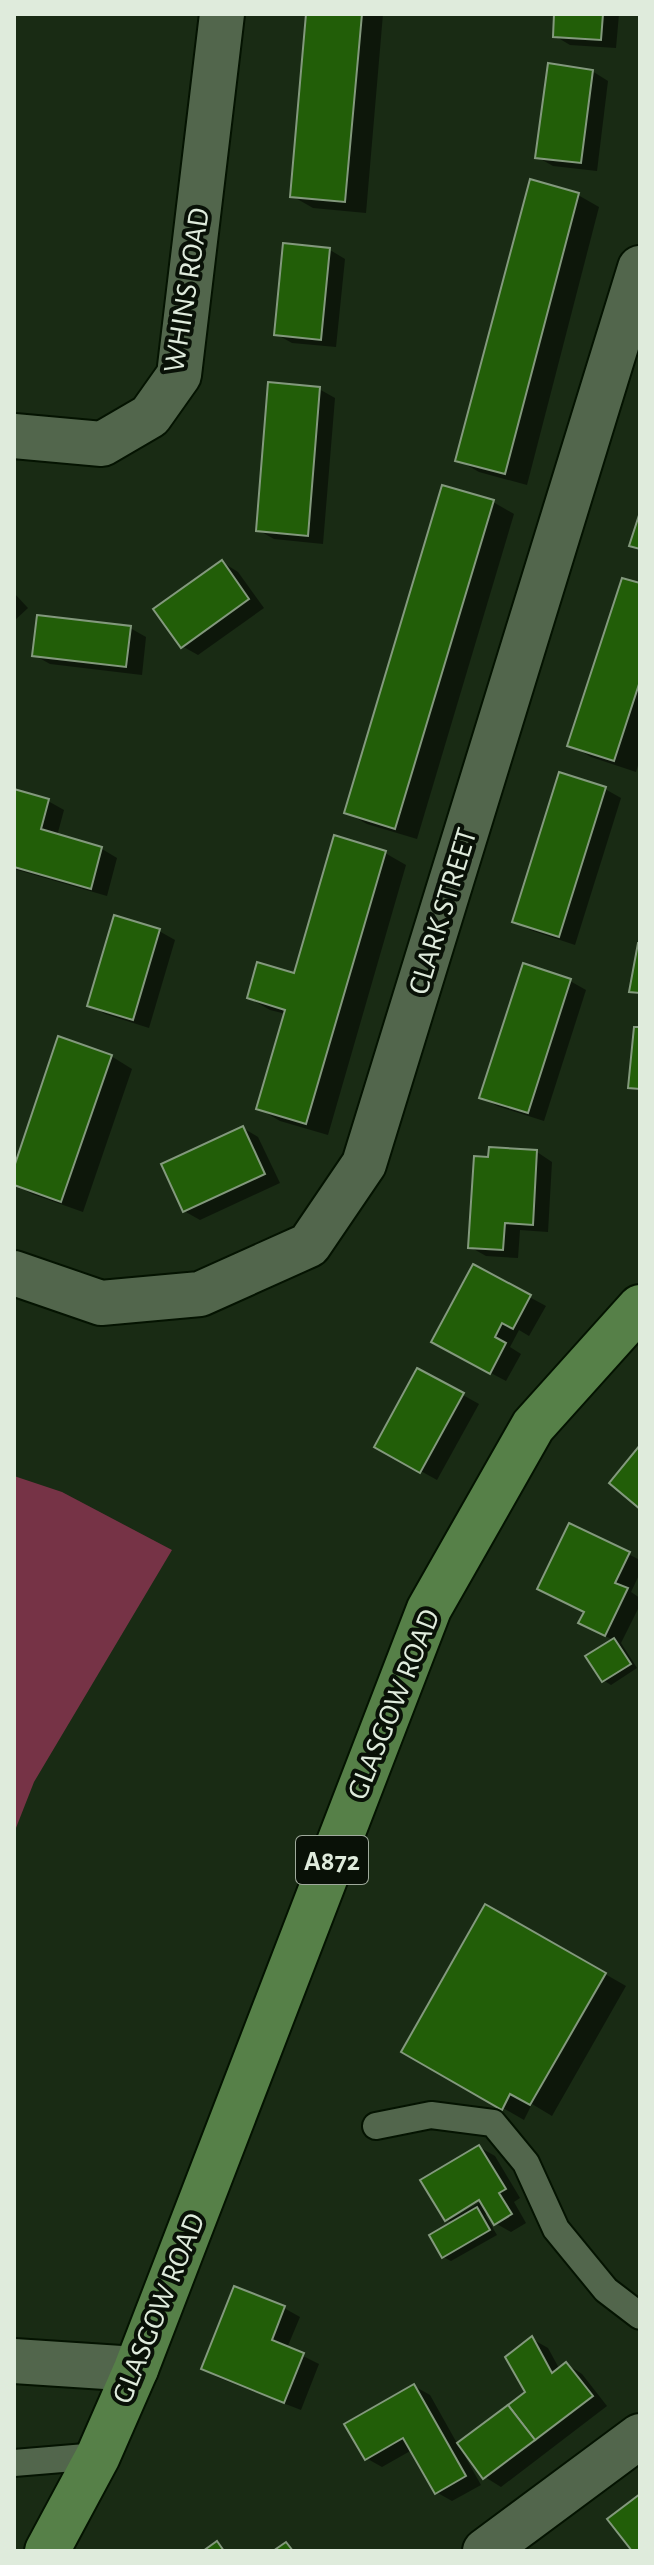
<svg xmlns="http://www.w3.org/2000/svg" width="654" height="2565" viewBox="0 0 654 2565" font-family="'Alegreya Sans',sans-serif">
	<style>
		.green { fill: #763346 }
		.shadow { fill: #0007; fill-rule: evenodd }
		.building { fill: #225e08; stroke: #83997d; stroke-width: 2 }
		.lines { fill: none; stroke-linecap: round; stroke-linejoin: round }
		.lane-casing { stroke: #041301; stroke-width: 30 }
		.street-casing { stroke: #041301; stroke-width: 48 }
		.primary-casing { stroke: #041301; stroke-width: 48 }
		.lane { stroke: #52664c; stroke-width: 26 }
		.street { stroke: #52664c; stroke-width: 44 }
		.primary { stroke: #568048; stroke-width: 44 }
		.labels { text-anchor: middle; stroke-width: 8; stroke-linejoin: round; paint-order: stroke }
		.shield { fill: #091107; stroke: #9faa9c; stroke-width: 2 }
		.shield-label { font-size: 28px; font-weight: bold; fill: #dfebdc }
		.street-label { font-size: 30px; fill: #dfebdc; stroke: #091107 }
	</style>
	<rect width="100%" height="100%" fill="#192b14"/>
	<polygon class="green" points="14,1476 62,1492 172,1550 34,1782 14,1833"/>
	<g class="shadow">
		<polygon points="308,14 383,14 366,213 313,208 292,196"/>
		<polygon points="556,14 619,14 616,48 570,45 555,36"/>
		<polygon points="592,71 608,81 597,171 553,166 537,157"/>
		<polygon points="578,195 599,207 527,485 479,472 458,460"/>
		<polygon points="330,250 345,259 336,347 292,343 276,334"/>
		<polygon points="319,389 335,398 323,544 274,539 258,530"/>
		<polygon points="493,502 514,514 417,839 367,824 346,812"/>
		<polygon points="222,562 238,572 264,608 198,655 182,646"/>
		<polygon points="640,586 640,759 636,772 591,757 570,745"/>
		<polygon points="14,593 28,608 14,621"/>
		<polygon points="130,628 146,637 142,675 50,664 34,655"/>
		<polygon points="605,789 621,798 575,945 530,930 514,921"/>
		<polygon points="14,792 48,801 64,810 57,836 102,849 117,858 107,896 14,869"/>
		<polygon points="385,853 406,865 328,1135 280,1121 258,1108 286,1014 270,1010 249,998 295,976"/>
		<polygon points="159,931 175,940 149,1028 105,1014 89,1005"/>
		<polygon points="570,981 586,990 544,1121 497,1106 481,1097"/>
		<polygon points="111,1056 132,1069 83,1212 32,1194 14,1184 14,1173"/>
		<polygon points="243,1128 258,1137 280,1183 200,1220 184,1211"/>
		<polygon points="537,1152 552,1162 548,1232 520,1230 518,1258 486,1256 470,1247"/>
		<polygon points="474,1267 546,1306 529,1336 519,1330 510,1347 521,1354 506,1381 449,1351"/>
		<polygon points="418,1370 479,1404 437,1480 376,1446"/>
		<polygon points="570,1525 640,1560 640,1573 631,1592 640,1598 640,1605 621,1643 637,1668 611,1685 603,1680 614,1640 596,1632 586,1612"/>
		<polygon points="486,1906 626,1986 552,2116 532,2104 524,2120 404,2051"/>
		<path d="M479 2147 495 2156 520 2198 514 2202 526 2223 511 2232 495 2223 489 2212 485 2215 497 2235 451 2261 443 2257 453 2223 446 2219ZM486 2193 489 2197 451 2219V2215Z"/>
		<polygon points="284,2308 300,2317 287,2348 319,2364 301,2410 219,2378 203,2369"/>
		<polygon points="532,2339 548,2348 560,2370 566,2364 582,2374 607,2406 501,2487 485,2477 464,2450 462,2451 481,2485 452,2501 436,2492 412,2450 382,2467 366,2458 414,2386 430,2395 458,2445 527,2393"/>
	</g>
	<g class="building">
		<polygon points="306,14 362,14 345,202 290,197"/>
		<polygon points="554,14 603,14 601,40 553,37"/>
		<polygon points="548,63 593,70 581,163 535,158"/>
		<polygon points="530,179 579,193 505,474 455,461"/>
		<polygon points="283,243 330,248 321,340 274,335"/>
		<polygon points="268,382 320,387 308,536 256,531"/>
		<polygon points="442,485 494,500 395,829 344,813"/>
		<polygon points="640,512 640,549 629,546"/>
		<polygon points="222,560 249,599 181,648 153,609"/>
		<polygon points="622,578 640,583 640,681 614,761 567,746"/>
		<polygon points="37,615 131,626 126,667 32,656"/>
		<polygon points="559,772 606,787 559,937 512,922"/>
		<polygon points="14,789 49,799 41,829 102,847 91,889 14,867"/>
		<polygon points="334,835 386,851 306,1124 256,1109 285,1010 247,998 257,962 294,973"/>
		<polygon points="114,915 160,929 133,1020 87,1006"/>
		<polygon points="638,943 640,943 640,993 629,992"/>
		<polygon points="523,963 571,979 528,1113 479,1098"/>
		<polygon points="634,1027 640,1027 640,1089 628,1088"/>
		<polygon points="58,1036 112,1055 61,1202 14,1185 14,1167"/>
		<polygon points="243,1126 265,1174 183,1212 161,1164"/>
		<polygon points="489,1147 537,1150 533,1225 505,1223 503,1250 468,1248 474,1156 488,1157"/>
		<polygon points="473,1264 531,1295 513,1329 502,1323 495,1337 506,1343 490,1374 431,1342"/>
		<polygon points="417,1368 464,1393 420,1473 374,1447"/>
		<polygon points="640,1445 640,1509 609,1483"/>
		<polygon points="569,1523 630,1552 615,1583 628,1588 605,1636 578,1623 584,1612 537,1589"/>
		<polygon points="614,1638 631,1664 602,1682 585,1656"/>
		<polygon points="485,1904 606,1973 530,2105 510,2094 502,2110 401,2052"/>
		<polygon points="479,2145 506,2189 499,2193 512,2214 494,2225 479,2200 445,2221 420,2180"/>
		<polygon points="477,2207 490,2230 442,2258 429,2235"/>
		<polygon points="234,2286 285,2306 272,2340 304,2353 284,2403 201,2369"/>
		<polygon points="532,2336 552,2373 566,2362 593,2396 535,2440 508,2405 525,2392 505,2357"/>
		<polygon points="414,2384 466,2476 435,2494 403,2438 365,2460 344,2424"/>
		<polygon points="508,2405 535,2440 483,2479 457,2443"/>
		<polygon points="640,2494 640,2551 632,2551 607,2519"/>
		<polygon points="217,2541 224,2551 203,2551"/>
		<polygon points="286,2542 293,2551 273,2551"/>
	</g>
	<g class="lines">
		<defs>
			<g id="lane">
				<polyline points="376,2126 431,2115 493,2123 526,2163 556,2229 606,2290 640,2316"/>
				<polyline points="14,2463 98,2456"/>
			</g>
			<g id="street">
				<polyline points="14,436 102,444 150,416 179,375 222,14"/>
				<polyline points="14,1273 101,1303 200,1294 309,1245 364,1164 640,268"/>
				<polyline points="14,2361 136,2369"/>
				<polyline points="485,2551 640,2436"/>
			</g>
			<polyline id="primary" points="47,2551 98,2456 136,2369 429,1609 533,1426 640,1307"/>
		</defs>
		<use href="#lane" class="lane-casing"/>
		<use href="#street" class="street-casing"/>
		<use href="#primary" class="primary-casing"/>
		<use href="#lane" class="lane"/>
		<use href="#street" class="street"/>
		<use href="#primary" class="primary"/>
	</g>
	<g class="labels">
		<rect class="shield" x="296" y="1836" width="72" height="48" rx="6"/>
		<g class="shield-label">
			<text x="332" y="1870">A872</text>
		</g>
		<g class="street-label">
			<text transform="translate(186 290) rotate(-81)" y="10">WHINS ROAD</text>
			<text transform="translate(442 911) rotate(-73)" y="10">CLARK STREET</text>
			<text transform="translate(393 1704) rotate(-68)" y="10">GLASGOW ROAD</text>
			<text transform="translate(158 2308) rotate(-68)" y="10">GLASGOW ROAD</text>
		</g>
	</g>
	<rect width="654" height="2565" fill="none" stroke="#dfebdc" stroke-width="32"/>
</svg>
